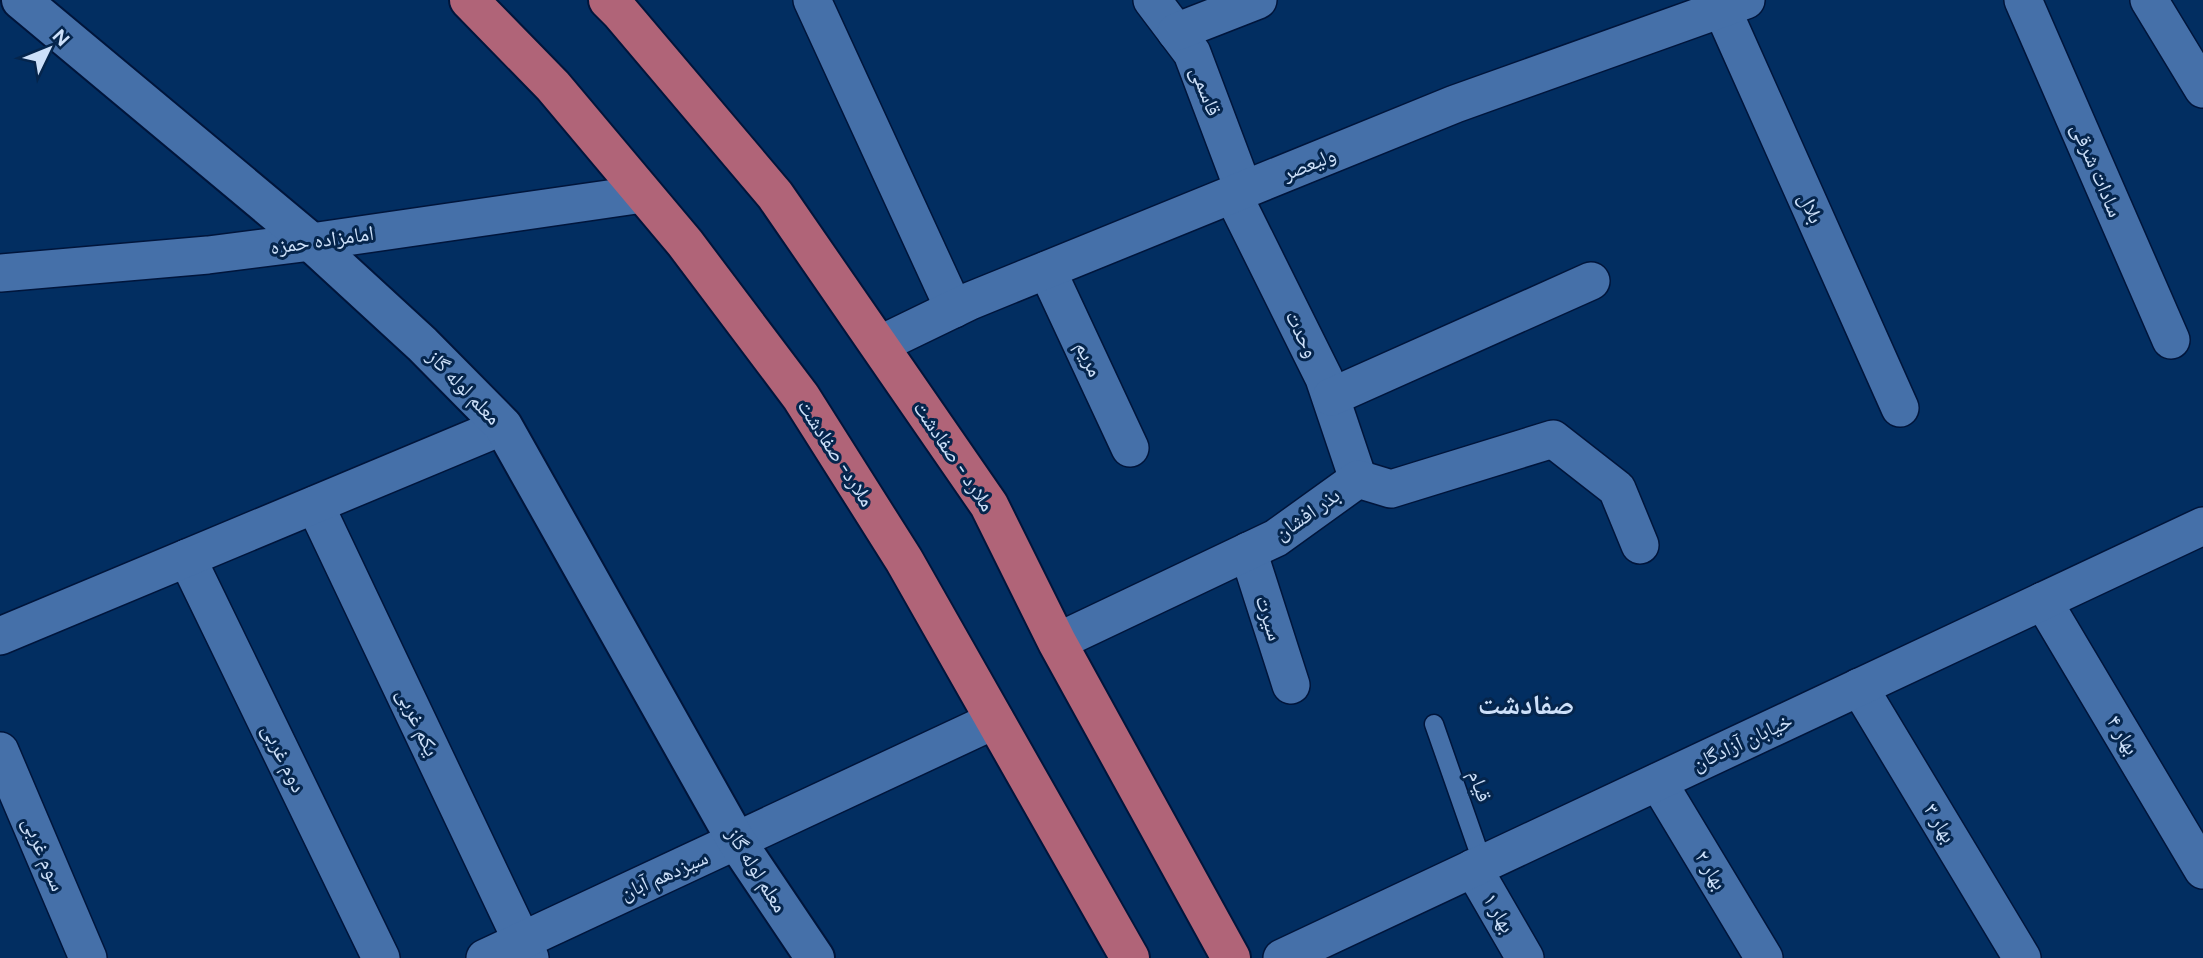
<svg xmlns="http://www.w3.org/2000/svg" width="2203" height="958" viewBox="0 0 2203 958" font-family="Figtree,'Noto Naskh Arabic',sans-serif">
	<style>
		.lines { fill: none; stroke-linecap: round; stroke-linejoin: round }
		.service-casing { stroke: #00153b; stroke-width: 21 }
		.minor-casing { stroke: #00153b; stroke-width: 40 }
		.tertiary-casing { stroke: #00153b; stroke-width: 42 }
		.trunk-casing { stroke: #00153b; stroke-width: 42 }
		.service { stroke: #4570a9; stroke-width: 18 }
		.minor { stroke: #4570a9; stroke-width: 37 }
		.tertiary { stroke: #4570a9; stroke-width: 38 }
		.trunk { stroke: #b06478; stroke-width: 38 }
		.labels { text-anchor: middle; stroke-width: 6; stroke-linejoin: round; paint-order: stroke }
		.street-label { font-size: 21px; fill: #cde0f9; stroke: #05254c }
		.district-label { font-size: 28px; font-weight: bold; fill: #cde0f9; stroke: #05254c }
	</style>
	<rect width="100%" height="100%" fill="#022e61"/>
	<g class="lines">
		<defs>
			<polyline id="service" points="1434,724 1483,864"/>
			<g id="minor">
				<polyline points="812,0 954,309"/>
				<polyline points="1152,0 1192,53 1244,191"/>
				<polyline points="2023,0 2171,340"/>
				<polyline points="2149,0 2203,89"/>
				<polyline points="1722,9 1900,408"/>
				<polyline points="1176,32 1258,0"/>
				<polyline points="1233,195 1324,378 1358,479"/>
				<polyline points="1047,270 1130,448"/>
				<polyline points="0,273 208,255 311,242 643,194"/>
				<polyline points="879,345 970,301 1455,104 1746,0"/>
				<polyline points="1331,397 1591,281"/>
				<polyline points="315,505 530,958"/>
				<polyline points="1248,551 1291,685"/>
				<polyline points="187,558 381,958"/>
				<polyline points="2043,601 2203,870"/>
				<polyline points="0,636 503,426"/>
				<polyline points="1057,642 1276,538 1358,479 1391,489 1553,439 1617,489 1640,545"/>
				<polyline points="1859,687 2022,958"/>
				<polyline points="0,751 88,958"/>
				<polyline points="1658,782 1764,958"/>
				<polyline points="1473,868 1525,958"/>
				<polyline points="485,958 995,720"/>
				<polyline points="1282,958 2203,526"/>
			</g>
			<polyline id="tertiary" points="21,0 311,242 422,344 503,426 737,842 815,958"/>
			<g id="trunk">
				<polyline points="469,0 553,86 685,243 801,397 904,560 1130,958"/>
				<polyline points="608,0 620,12 775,195 989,505 1057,642 1231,958"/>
			</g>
		</defs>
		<use href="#service" class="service-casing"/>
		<use href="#minor" class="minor-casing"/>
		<use href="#tertiary" class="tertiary-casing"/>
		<use href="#trunk" class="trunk-casing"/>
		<use href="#service" class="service"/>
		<use href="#minor" class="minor"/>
		<use href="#tertiary" class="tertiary"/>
		<use href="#trunk" class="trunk"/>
	</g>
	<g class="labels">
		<g class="street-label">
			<text transform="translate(1206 91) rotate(69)" y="7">قاسمی</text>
			<text transform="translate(1309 164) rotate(-22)" y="7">ولیعصر</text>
			<text transform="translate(2097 170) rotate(67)" y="7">سادات شرقی</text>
			<text transform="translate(1811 208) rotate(66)" y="7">بلال</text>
			<text transform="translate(322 240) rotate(-8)" y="7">امامزاده حمزه</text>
			<text transform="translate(1302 334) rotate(64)" y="7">وحدت</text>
			<text transform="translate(1089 359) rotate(65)" y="7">مریم</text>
			<text transform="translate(464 387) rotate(46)" y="7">معلم لوله گاز</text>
			<text transform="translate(836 453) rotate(57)" y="7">ملارد- صفادشت</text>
			<text transform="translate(954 456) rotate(56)" y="7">ملارد - صفادشت</text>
			<text transform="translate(1307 514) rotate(-35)" y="7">بذر افشان</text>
			<text transform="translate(1269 618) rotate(72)" y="7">سیرت</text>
			<text transform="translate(418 722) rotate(65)" y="7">یکم غربی</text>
			<text transform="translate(2123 735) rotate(59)" y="7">بهار ۴</text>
			<text transform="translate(1742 742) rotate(-25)" y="7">خیابان آزادگان</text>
			<text transform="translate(284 758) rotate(64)" y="7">دوم غربی</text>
			<text transform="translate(1480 786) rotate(70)" y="7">قیام</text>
			<text transform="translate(1940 823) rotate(59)" y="7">بهار ۳</text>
			<text transform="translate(44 854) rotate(67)" y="7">سوم غربی</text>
			<text transform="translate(757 870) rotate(58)" y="7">معلم لوله گاز</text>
			<text transform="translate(1711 870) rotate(59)" y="7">بهار ۲</text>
			<text transform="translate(664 875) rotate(-24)" y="7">سیزدهم آبان</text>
			<text transform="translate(1499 913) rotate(60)" y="7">بهار ۱</text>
		</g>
		<g class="district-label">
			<text x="1526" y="714">صفادشت</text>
		</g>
	</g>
	<g transform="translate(49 49) rotate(47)" stroke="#05254c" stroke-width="5" paint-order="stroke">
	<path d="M0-5L12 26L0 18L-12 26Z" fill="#cde0f9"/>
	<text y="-10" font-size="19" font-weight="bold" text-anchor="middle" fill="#cde0f9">N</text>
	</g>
</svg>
